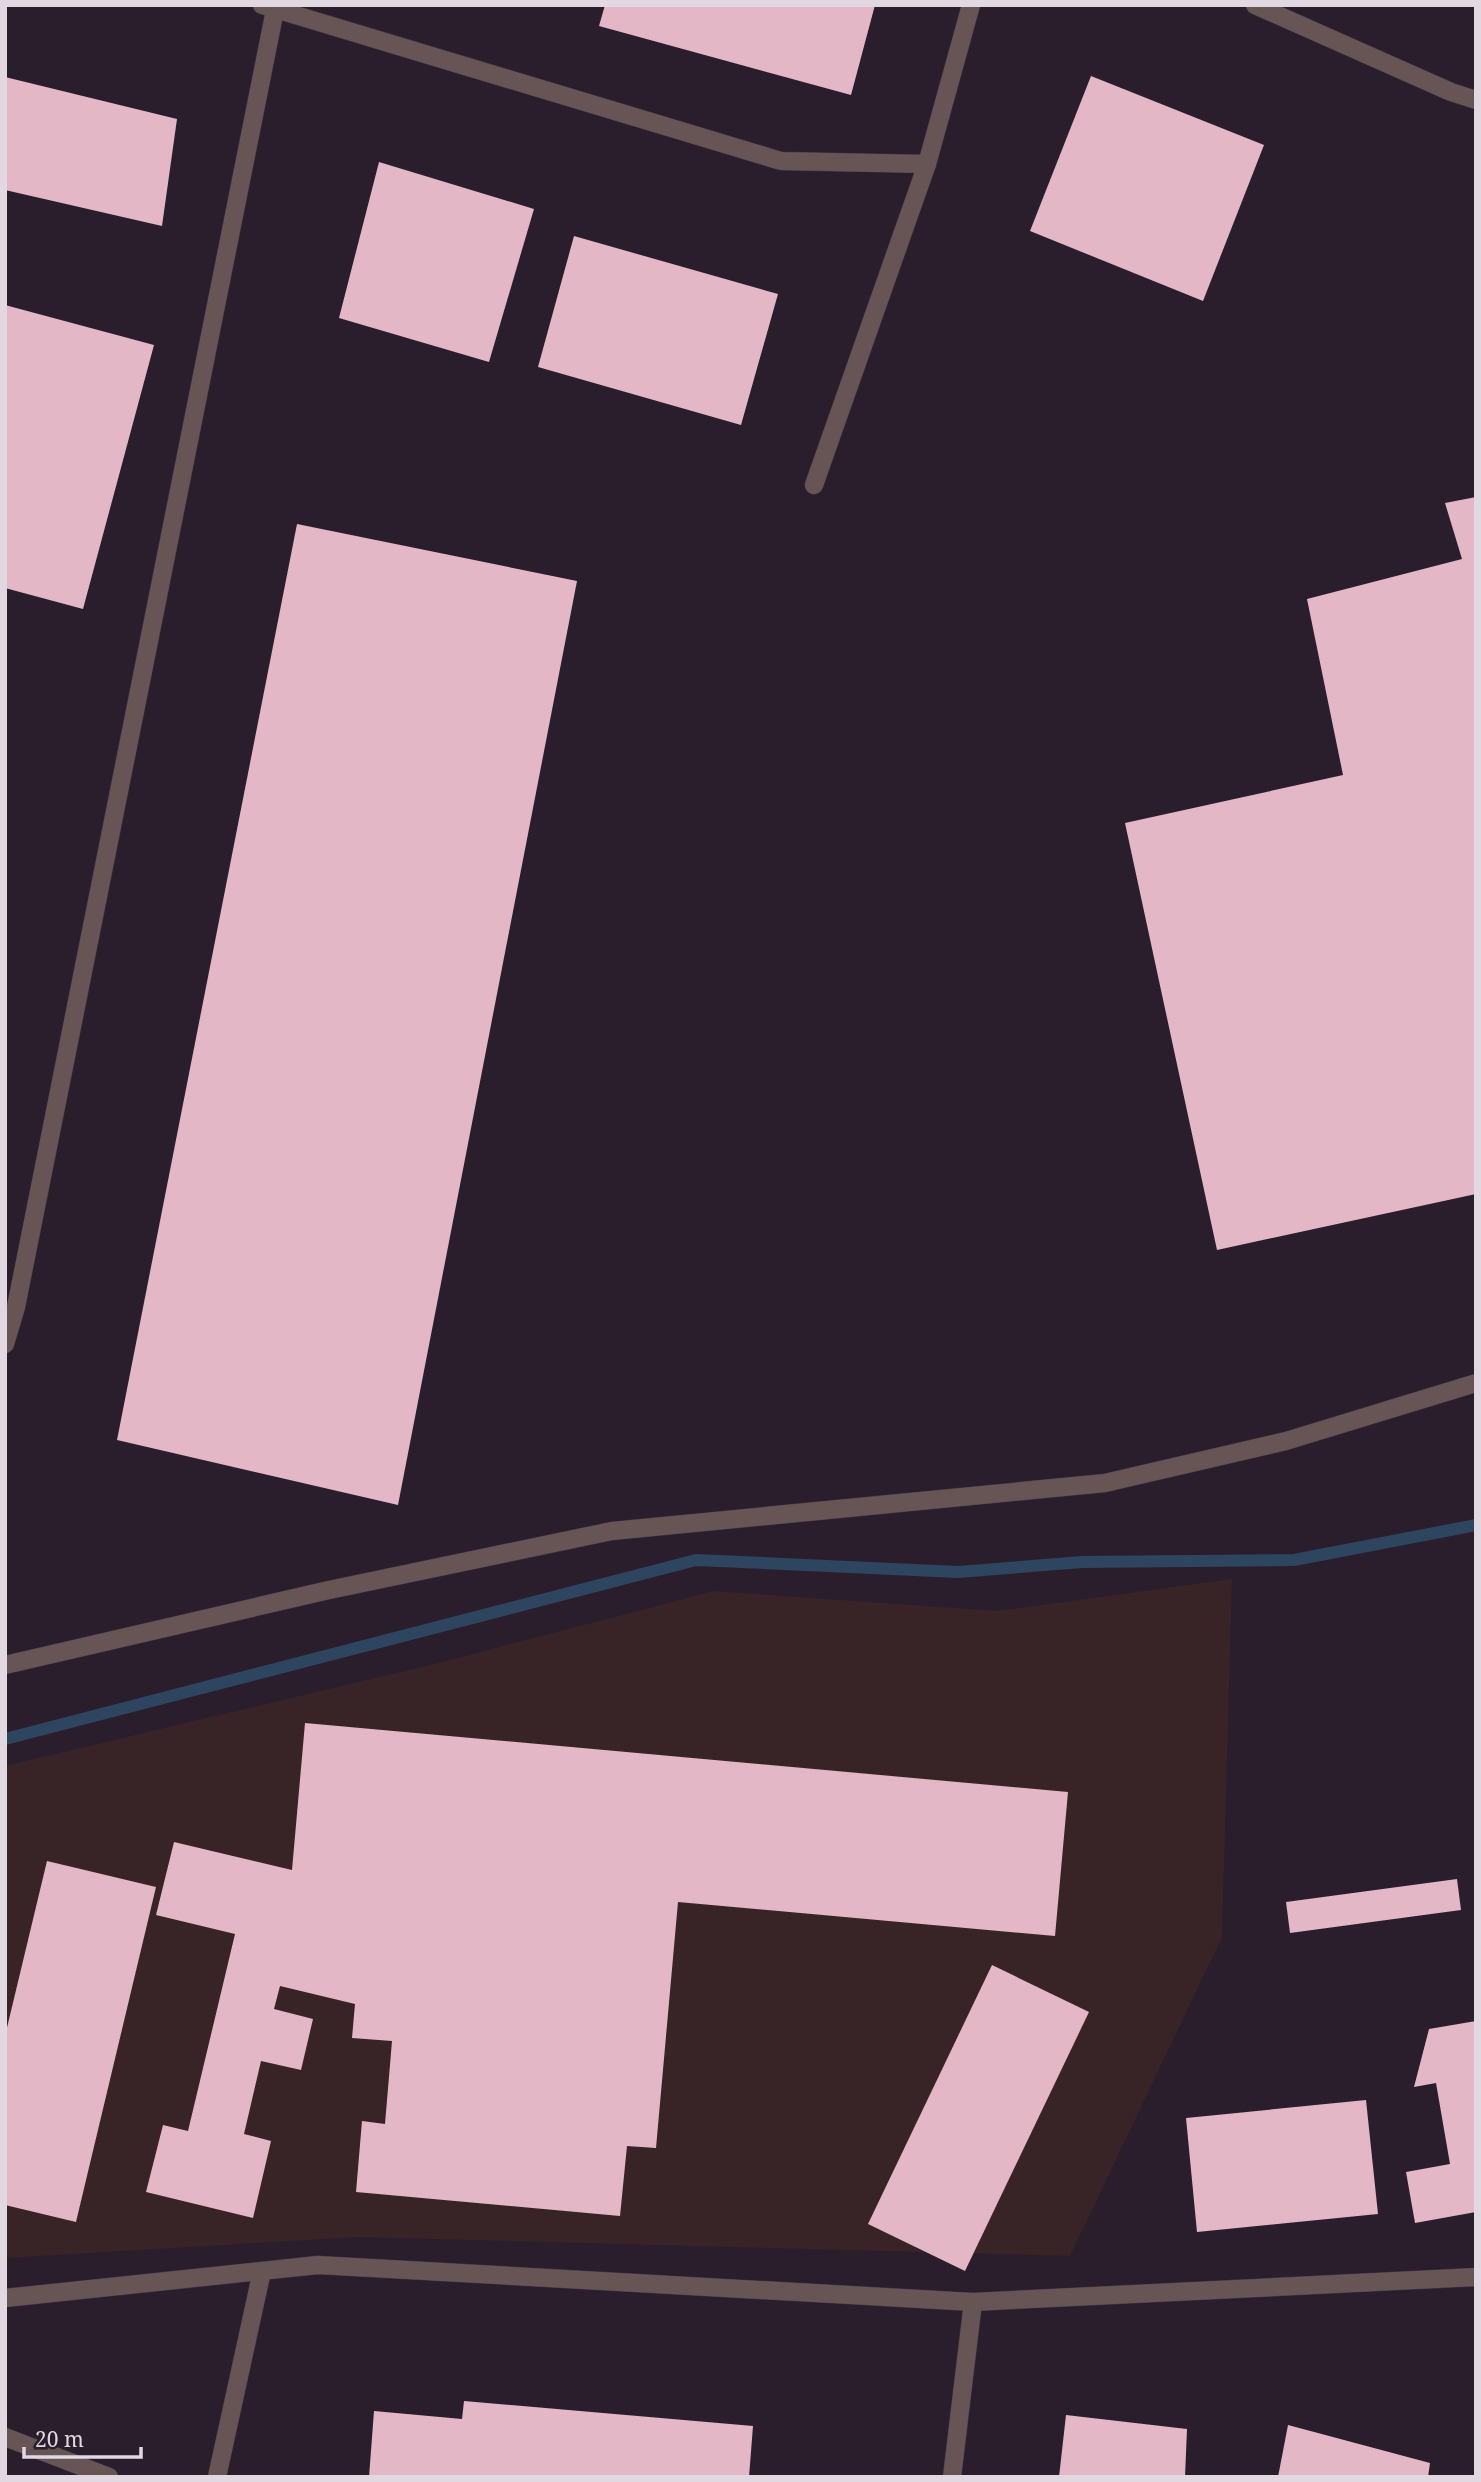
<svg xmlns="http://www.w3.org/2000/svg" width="1481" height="2482" viewBox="0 0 1481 2482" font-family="'Noto Serif',serif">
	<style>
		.industrial { fill: #382426 }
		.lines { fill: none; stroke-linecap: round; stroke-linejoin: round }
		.stream { stroke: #2e4560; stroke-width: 12 }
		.building { fill: #e3b7c6 }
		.street-casing { stroke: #443845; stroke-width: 19 }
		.street { stroke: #675556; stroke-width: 18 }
	</style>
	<rect width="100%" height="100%" fill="#2a1e2c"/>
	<polygon class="industrial" points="1232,1579 1222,1937 1070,2256 357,2237 5,2258 5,1766 430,1665 714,1591 997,1611"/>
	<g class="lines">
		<polyline class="stream" points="5,1739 696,1560 958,1572 1082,1562 1294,1560 1476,1525"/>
	</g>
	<g class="building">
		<polygon points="605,5 875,5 851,95 599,26"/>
		<polygon points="1091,76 1264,145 1203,301 1030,231"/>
		<polygon points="5,77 177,119 162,226 5,190"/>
		<polygon points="379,162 534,209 489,362 339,318"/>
		<polygon points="574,236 778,294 741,425 538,367"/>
		<polygon points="5,305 154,345 83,609 5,588"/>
		<polygon points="1476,497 1476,1194 1217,1250 1125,823 1343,775 1307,599 1462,559 1445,503"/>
		<polygon points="297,524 577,581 398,1505 117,1440"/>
		<polygon points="305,1723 1068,1792 1055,1936 678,1902 656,2148 627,2146 620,2216 356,2192 362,2121 385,2124 392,2041 352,2038 355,2004 280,1986 274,2009 313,2019 301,2070 261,2061 244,2134 271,2141 253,2218 146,2192 163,2125 188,2131 235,1934 156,1915 174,1842 292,1870"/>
		<polygon points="47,1861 156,1887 76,2222 5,2205 5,2036"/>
		<polygon points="1457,1879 1461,1910 1290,1933 1286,1902"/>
		<polygon points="992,1965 1089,2012 965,2271 868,2224"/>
		<polygon points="1476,2021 1476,2212 1415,2223 1406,2172 1450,2164 1436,2083 1414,2087 1429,2029"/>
		<polygon points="1366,2100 1378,2214 1197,2232 1186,2118"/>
		<polygon points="464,2401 753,2426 749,2477 369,2477 374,2411 462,2419"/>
		<polygon points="1066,2415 1187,2429 1185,2477 1059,2477"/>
		<polygon points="1288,2425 1430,2463 1428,2477 1278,2477"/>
	</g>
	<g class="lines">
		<defs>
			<g id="street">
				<polyline points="262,5 781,161 927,164 971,5"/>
				<polyline points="1255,5 1451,92 1476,100"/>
				<polyline points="814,485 927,164"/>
				<polyline points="5,1344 16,1307 276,5"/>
				<polyline points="5,1665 329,1590 612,1531 1105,1483 1286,1441 1476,1383"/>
				<polyline points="5,2298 318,2265 973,2302 1476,2277"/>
				<polyline points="5,2437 109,2477"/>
				<polyline points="217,2477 262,2271"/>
				<polyline points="952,2477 973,2302"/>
			</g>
		</defs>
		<use href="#street" class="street-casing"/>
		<use href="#street" class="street"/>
	</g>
	<rect width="1481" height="2482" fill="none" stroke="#e1d8e2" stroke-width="14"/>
	<path d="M24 2447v10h117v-10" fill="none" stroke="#e1d8e2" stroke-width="3.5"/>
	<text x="35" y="2447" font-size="21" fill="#e1d8e2" stroke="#2a1e2c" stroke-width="5" paint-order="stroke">20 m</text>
</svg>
